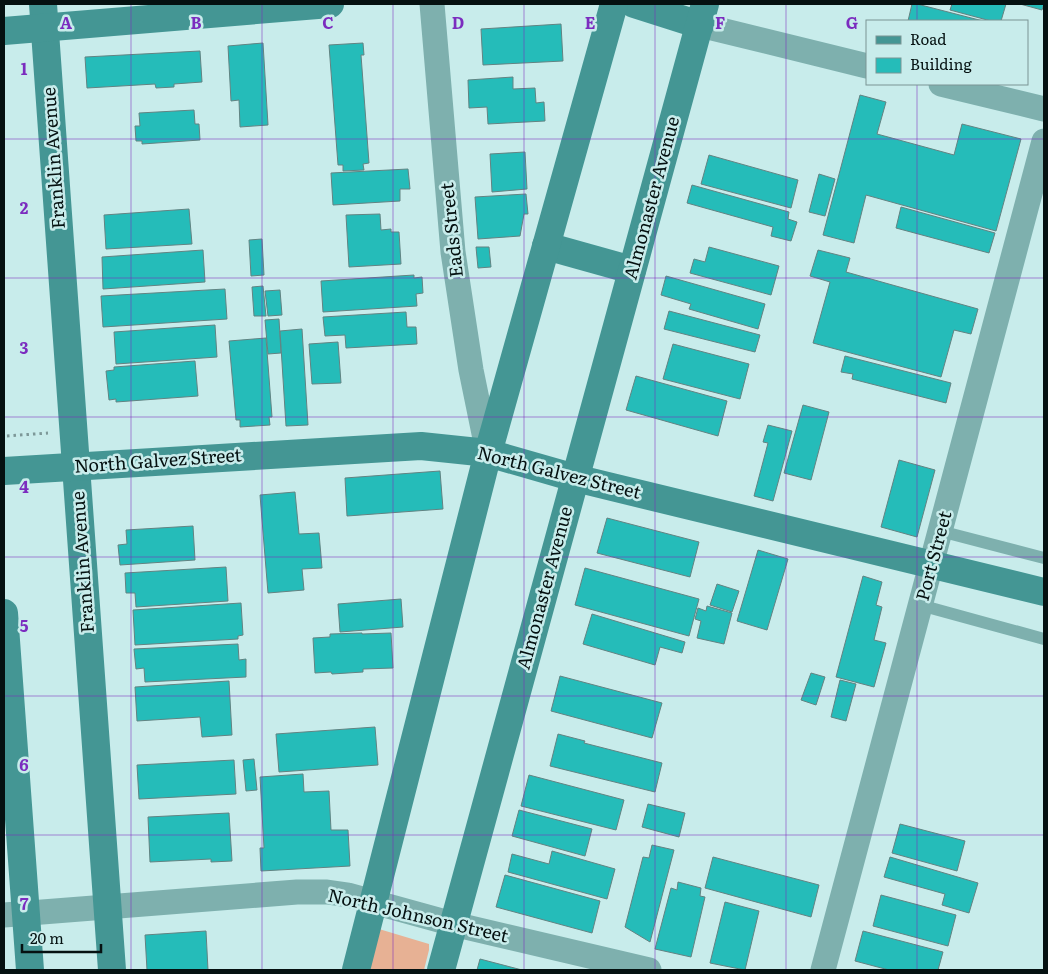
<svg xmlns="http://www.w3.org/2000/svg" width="1048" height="974" viewBox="0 0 1048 974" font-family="Literata,serif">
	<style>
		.green { fill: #e7b194 }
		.building { fill: #25bcb9; stroke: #628382 }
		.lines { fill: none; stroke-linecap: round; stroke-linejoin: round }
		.path { stroke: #7d9898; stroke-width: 3; stroke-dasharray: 2.5 4; stroke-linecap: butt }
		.lane { stroke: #7eb0ae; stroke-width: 12 }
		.street { stroke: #7eb0ae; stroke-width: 25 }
		.secondary { stroke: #449694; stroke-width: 28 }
		.grid { fill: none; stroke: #7b2cbf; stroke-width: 1; stroke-opacity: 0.55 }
		.labels { text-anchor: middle; stroke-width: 5; stroke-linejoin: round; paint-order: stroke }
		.street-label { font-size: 18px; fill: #051111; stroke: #c8eceb }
		.grid-label { font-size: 16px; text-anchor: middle; font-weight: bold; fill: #7b2cbf; stroke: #c8eceb; stroke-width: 5; stroke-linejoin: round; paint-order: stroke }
	</style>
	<rect width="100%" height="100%" fill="#c8eceb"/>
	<polygon class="green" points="379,929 429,944 429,950 424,970 365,970"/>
	<g class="building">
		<polygon points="912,4 917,4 983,21 908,21"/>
		<polygon points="952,4 1006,4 1001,21 991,21 950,10"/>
		<polygon points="1020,4 1044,4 1042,10"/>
		<polygon points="561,24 563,61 483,65 481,29"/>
		<polygon points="263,43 268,125 240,127 239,100 231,101 228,46"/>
		<polygon points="363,43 364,55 361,55 369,163 363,164 364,170 343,171 343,165 338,165 329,45"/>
		<polygon points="200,51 202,82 174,84 174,87 156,88 155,84 87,88 85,57"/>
		<polygon points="513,77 513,89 535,88 536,103 544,102 545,121 488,124 487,107 469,108 468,80"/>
		<polygon points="860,95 886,102 877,134 954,155 962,124 1021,139 996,231 866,195 854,243 823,235"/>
		<polygon points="194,110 195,124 199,124 200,140 142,144 142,141 136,141 135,126 140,126 139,113"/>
		<polygon points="525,152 527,189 492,192 490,154"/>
		<polygon points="709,155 798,180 791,208 701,184"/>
		<polygon points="408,169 410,189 400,189 400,201 333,205 331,173"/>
		<polygon points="819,174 835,179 825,216 809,212"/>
		<polygon points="692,185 789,212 788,219 797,222 791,241 771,236 773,227 687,203"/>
		<polygon points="526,194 528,214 524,214 520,236 478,239 475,197"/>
		<polygon points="901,207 995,233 989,253 896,228"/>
		<polygon points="189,209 192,244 106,249 104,215"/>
		<polygon points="380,214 381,230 391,229 391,232 399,232 401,264 349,267 346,215"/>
		<polygon points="262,239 264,275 251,276 249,240"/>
		<polygon points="476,247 489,247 491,267 478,268"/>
		<polygon points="709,247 779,266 771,295 690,273 694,259 705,262"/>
		<polygon points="203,250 205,282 103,289 102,257"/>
		<polygon points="818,250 850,258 846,272 978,309 971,334 954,330 941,377 813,343 830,282 810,276"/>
		<polygon points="414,275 414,278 422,277 423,293 416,294 417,306 323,312 321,281"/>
		<polygon points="666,276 765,304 758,329 689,309 691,304 661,295"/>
		<polygon points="263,286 266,316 254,316 252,287"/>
		<polygon points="225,289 227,319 103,327 101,296"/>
		<polygon points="280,290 282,315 268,316 265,291"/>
		<polygon points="669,311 760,335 755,352 664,329"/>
		<polygon points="406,312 407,327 416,327 417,344 346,348 345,335 325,336 323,317"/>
		<polygon points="279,319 281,353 268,354 265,320"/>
		<polygon points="215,325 217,357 116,364 114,332"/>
		<polygon points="302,329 308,425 286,426 280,331"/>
		<polygon points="266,338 272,417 269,417 270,425 240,427 240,420 236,420 229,341"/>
		<polygon points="338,342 341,383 312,384 309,344"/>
		<polygon points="673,344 749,364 740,399 663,379"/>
		<polygon points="845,356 951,383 946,403 852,379 853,374 841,372"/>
		<polygon points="195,361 198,396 116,402 116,399 109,400 106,371 114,370 114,367"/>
		<polygon points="636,376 727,401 718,436 626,410"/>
		<polygon points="803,405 829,412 811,480 784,473"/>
		<polygon points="768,425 792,431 773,501 754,496 768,443 763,442"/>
		<polygon points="899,460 935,470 917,537 881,527"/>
		<polygon points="440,471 443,509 347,516 345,478"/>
		<polygon points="295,492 299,534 319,533 322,568 302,569 304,590 268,593 260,495"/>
		<polygon points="607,518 699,542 690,577 597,553"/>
		<polygon points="193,526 195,560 120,565 118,545 127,544 126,530"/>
		<polygon points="758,550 788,559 767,630 737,621"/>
		<polygon points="226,567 228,601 136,607 135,593 126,593 125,573"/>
		<polygon points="585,568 699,599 689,636 575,605"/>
		<polygon points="863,576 882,582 876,605 882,607 874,640 886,643 874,687 836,677"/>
		<polygon points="717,584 739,591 732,612 710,605"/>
		<polygon points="401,599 403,627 340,632 338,604"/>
		<polygon points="241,603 243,635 238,636 238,639 135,645 133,610"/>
		<polygon points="707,606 732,613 724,644 697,638 701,621 695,619 698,608 706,611"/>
		<polygon points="592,614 685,642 682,653 660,647 655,665 583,644"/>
		<polygon points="362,633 362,634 391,633 393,668 363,669 363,672 332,674 331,672 315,673 313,638 330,637 330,634"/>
		<polygon points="238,644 239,660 246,659 246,677 145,682 144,668 136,669 134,649"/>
		<polygon points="811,673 825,677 816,705 801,700"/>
		<polygon points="560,676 662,703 652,738 551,711"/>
		<polygon points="840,680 856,684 846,721 831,717"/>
		<polygon points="229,681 232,735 202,737 200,717 137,721 135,687"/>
		<polygon points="375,727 378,765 279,772 276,734"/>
		<polygon points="558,734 585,741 584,743 662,763 655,792 550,766"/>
		<polygon points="254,759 257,790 246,791 243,760"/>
		<polygon points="234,760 236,794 139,799 137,765"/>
		<polygon points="303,774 304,792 329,791 331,830 348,830 350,866 261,871 260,848 264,848 260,777"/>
		<polygon points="529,775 624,800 616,830 521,806"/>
		<polygon points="648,804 685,813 679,837 642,827"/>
		<polygon points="519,810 592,829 585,856 512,836"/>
		<polygon points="229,813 232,861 211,862 211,859 150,862 148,817"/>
		<polygon points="900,824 965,841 957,871 892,853"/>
		<polygon points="652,845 674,850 650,942 625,927 643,857 649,858"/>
		<polygon points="552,851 615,869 607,899 508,872 512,854 549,864"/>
		<polygon points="713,857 819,885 811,917 705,888"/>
		<polygon points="890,857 978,883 969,913 942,905 945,894 884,877"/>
		<polygon points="505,875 600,901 592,933 496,907"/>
		<polygon points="678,882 701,888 700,896 705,897 691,957 655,949 671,888 677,890"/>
		<polygon points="881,895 956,915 948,946 873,926"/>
		<polygon points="725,902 759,911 745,970 710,963"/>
		<polygon points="206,931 208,970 147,970 145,935"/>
		<polygon points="863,931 943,952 938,970 889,970 855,961"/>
		<polygon points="480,959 522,970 477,970"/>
	</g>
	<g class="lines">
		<polyline class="path" points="7,436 48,433"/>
		<g class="lane">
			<polyline points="940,531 1044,558"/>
			<polyline points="920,605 1044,639"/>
		</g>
		<g class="street">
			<polyline points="432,4 453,252 471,370 488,453"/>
			<polyline points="700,25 867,66"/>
			<polyline points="941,84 1044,109"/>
			<polyline points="4,915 297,892 327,892 348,895 453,924 649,970"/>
			<polyline points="823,970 1044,141"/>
		</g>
		<g class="secondary">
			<polyline points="43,4 112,970"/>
			<polyline points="634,4 700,25"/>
			<polyline points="4,31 330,4"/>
			<polyline points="546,246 632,270"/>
			<polyline points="4,471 421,446 488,453 575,478 1044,592"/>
			<polyline points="4,613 30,970"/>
			<polyline points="356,970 488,453 614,4"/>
			<polyline points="441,970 705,4"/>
		</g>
	</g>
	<path class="grid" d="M131 4V970M262 4V970M393 4V970M524 4V970M655 4V970M786 4V970M917 4V21M917 84V970M4 139H1044M4 278H1044M4 417H1044M4 557H1044M4 696H1044M4 835H1044"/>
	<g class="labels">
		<g class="street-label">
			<text transform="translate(54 158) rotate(-94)" y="6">Franklin Avenue</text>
			<text transform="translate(652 198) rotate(-75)" y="6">Almonaster Avenue</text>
			<text transform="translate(452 230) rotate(-96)" y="6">Eads Street</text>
			<text transform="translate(158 461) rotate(-4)" y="6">North Galvez Street</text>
			<text transform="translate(559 473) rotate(14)" y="6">North Galvez Street</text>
			<text transform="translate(934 556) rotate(-75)" y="6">Port Street</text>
			<text transform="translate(83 562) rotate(-94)" y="6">Franklin Avenue</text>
			<text transform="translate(545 588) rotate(-75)" y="6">Almonaster Avenue</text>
			<text transform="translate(418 916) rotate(13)" y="6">North Johnson Street</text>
		</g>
	</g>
	<g class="grid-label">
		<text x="66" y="29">A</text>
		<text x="196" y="29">B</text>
		<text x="328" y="29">C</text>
		<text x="458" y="29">D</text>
		<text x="590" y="29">E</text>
		<text x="720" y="29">F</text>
		<text x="852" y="29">G</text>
		<text x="24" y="75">1</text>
		<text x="24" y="214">2</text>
		<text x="24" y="354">3</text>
		<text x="24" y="493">4</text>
		<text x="24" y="632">5</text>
		<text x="24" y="771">6</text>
		<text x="24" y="910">7</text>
	</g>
	<rect width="1048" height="974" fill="none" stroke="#051111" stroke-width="10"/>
	<rect x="866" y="20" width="162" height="65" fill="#c8eceb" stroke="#7a9494"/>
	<rect x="876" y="36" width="25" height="8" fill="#449694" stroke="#7a9494"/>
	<text x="910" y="45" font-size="15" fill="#051111">Road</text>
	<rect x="876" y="58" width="25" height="15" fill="#25bcb9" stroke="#7a9494"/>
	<text x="910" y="70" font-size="15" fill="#051111">Building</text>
	<path d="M22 944v8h79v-8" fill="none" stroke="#051111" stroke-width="2.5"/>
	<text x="30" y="944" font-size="15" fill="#051111" stroke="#c8eceb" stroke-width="4" paint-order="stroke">20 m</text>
</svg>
